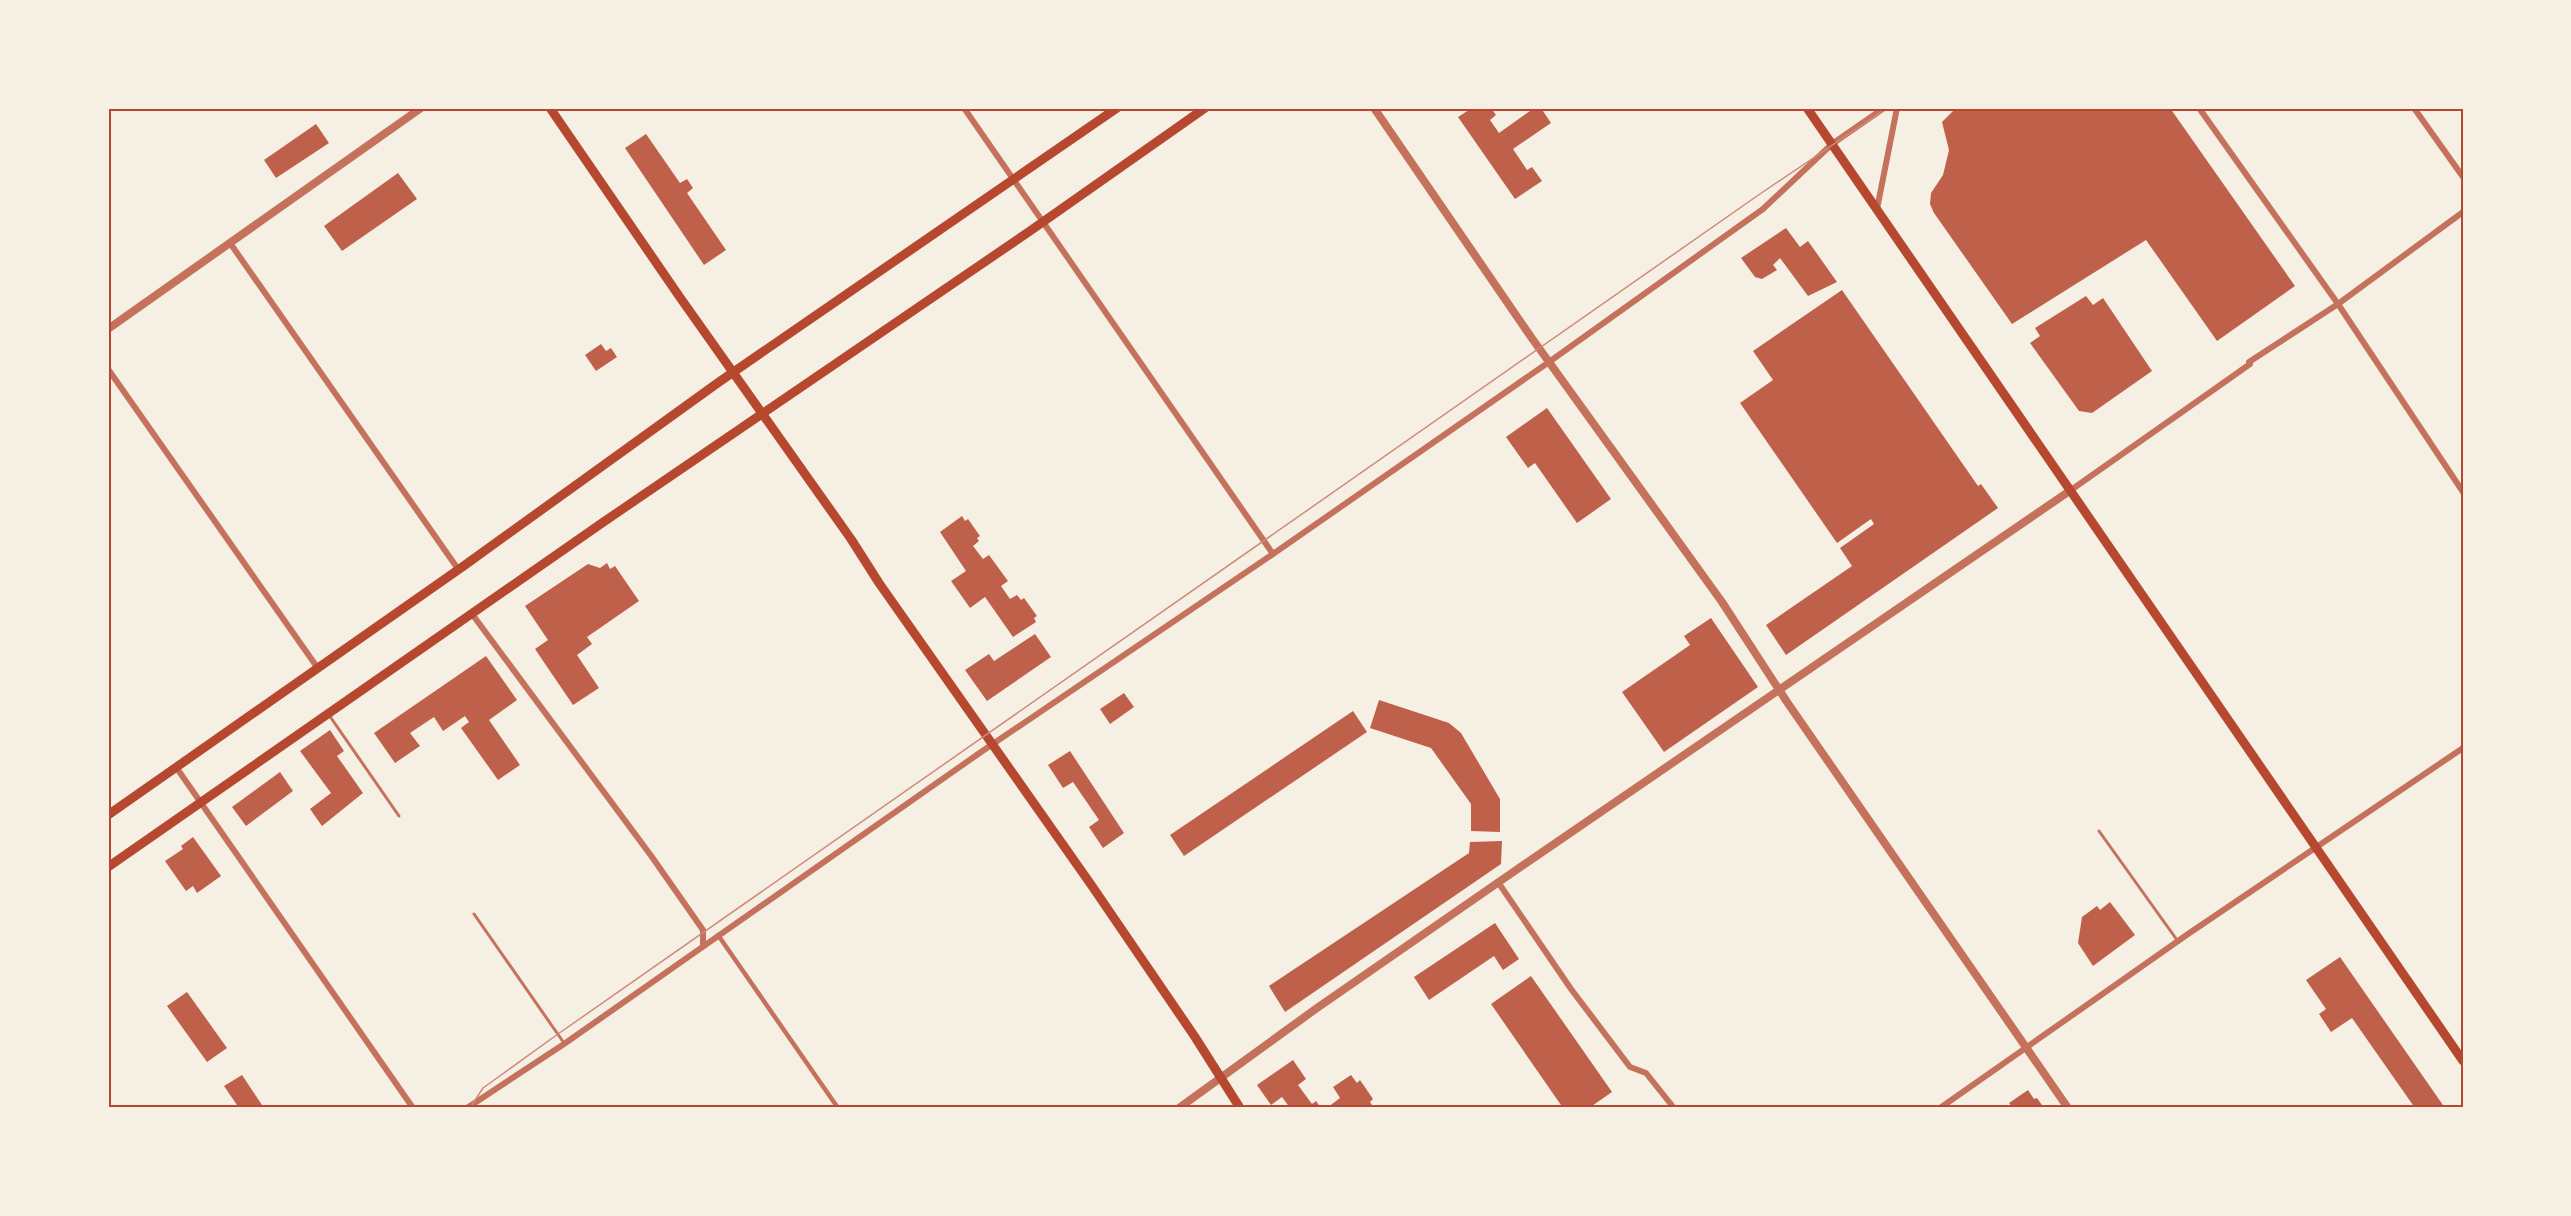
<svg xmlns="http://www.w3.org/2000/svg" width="2571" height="1216" viewBox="0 0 2571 1216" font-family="Literata,serif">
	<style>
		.building { fill: #bf614a }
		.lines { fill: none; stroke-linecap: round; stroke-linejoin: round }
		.service { stroke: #c5725c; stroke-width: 3 }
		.pedestrian { stroke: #c5725c; stroke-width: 4.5 }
		.minor { stroke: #c5725c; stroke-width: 6 }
		.tertiary { stroke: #c5725c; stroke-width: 8 }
		.secondary { stroke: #b5482f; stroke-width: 9 }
		.primary { stroke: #b5482f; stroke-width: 9 }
		.tram { stroke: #cf8b77; stroke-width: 1.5 }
		.neatline { fill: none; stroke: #b5482f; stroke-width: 2 }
	</style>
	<rect width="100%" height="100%" fill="#f6efe4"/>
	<g class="building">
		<polygon points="1472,108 1491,108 1496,115 1490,120 1499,133 1534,108 1541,108 1551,123 1513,149 1527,170 1532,167 1542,181 1515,199 1458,117"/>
		<polygon points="1956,108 2170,108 2295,286 2217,341 2146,240 2012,324 1934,213 1930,204 1931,193 1943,175 1949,150 1942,122"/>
		<polygon points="316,124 329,143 276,178 264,160"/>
		<polygon points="646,134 680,183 687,179 693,188 687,193 726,250 704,265 625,148"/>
		<polygon points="398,173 417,199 342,251 324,226"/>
		<polygon points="1786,228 1800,247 1808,241 1837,282 1808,296 1780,258 1773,265 1777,270 1762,279 1755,277 1741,258"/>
		<polygon points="1842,290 1978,486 1981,484 1998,508 1786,655 1766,625 1852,566 1840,548 1874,524 1871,519 1837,543 1740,403 1773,380 1753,351"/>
		<polygon points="2086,296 2093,305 2103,298 2152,371 2092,413 2079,411 2030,343 2040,336 2035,328"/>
		<polygon points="601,344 606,351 611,348 617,357 596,371 585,355"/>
		<polygon points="1547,408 1611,499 1577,523 1535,463 1528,468 1506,437"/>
		<polygon points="962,516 965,521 968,519 980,536 977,538 979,541 973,546 983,559 989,555 1008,581 1001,586 1010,599 1017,595 1021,600 1024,598 1037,616 1034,618 1036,622 1013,637 985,597 970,608 951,581 966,571 940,532"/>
		<polygon points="607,563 610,569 615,566 639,601 587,637 592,644 577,655 599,688 573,705 535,649 548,640 525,606 588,564 600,568"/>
		<polygon points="1711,618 1758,687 1664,752 1622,692 1690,645 1684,636"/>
		<polygon points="1035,634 1051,657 987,701 965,670 989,654 994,661"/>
		<polygon points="486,656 517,700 489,720 520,765 498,780 461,728 469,722 465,716 443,731 434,717 410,733 420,746 395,763 374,733"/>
		<polygon points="1124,693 1134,707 1110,724 1100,709"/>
		<polygon points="1379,700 1449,723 1461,733 1500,799 1500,832 1471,831 1471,804 1431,748 1370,728"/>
		<polygon points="1353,711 1367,732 1184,856 1170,835"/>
		<polygon points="330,730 344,751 337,756 363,793 322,826 310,809 331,793 300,751"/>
		<polygon points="1070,751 1124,833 1103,848 1089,827 1099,820 1073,782 1063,788 1048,765"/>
		<polygon points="280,772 293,791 246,826 232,807"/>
		<polygon points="193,837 221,876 197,893 193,886 186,891 165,861 183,849 181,846"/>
		<polygon points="1502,841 1501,864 1285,1012 1269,986 1469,853 1470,842"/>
		<polygon points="2110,902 2135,935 2093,966 2078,943 2082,917 2097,906 2100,910"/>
		<polygon points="1495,923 1519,959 1503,970 1494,956 1429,1000 1414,977"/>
		<polygon points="2340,957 2445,1108 2415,1108 2352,1018 2331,1032 2319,1014 2326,1009 2306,980"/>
		<polygon points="1531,976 1612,1092 1589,1108 1563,1108 1491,1004"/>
		<polygon points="187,992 227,1048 207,1062 167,1006"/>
		<polygon points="1293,1060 1306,1079 1298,1085 1312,1104 1316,1101 1321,1108 1290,1108 1282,1097 1271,1105 1257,1085"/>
		<polygon points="242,1075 264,1108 239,1108 224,1086"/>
		<polygon points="1351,1075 1357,1083 1360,1080 1373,1099 1370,1102 1374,1108 1328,1107 1340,1098 1333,1087"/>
		<polygon points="2028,1090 2034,1099 2037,1098 2044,1108 2013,1108 2009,1103"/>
	</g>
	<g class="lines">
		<g class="service">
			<polyline points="329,715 399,816"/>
			<polyline points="2099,831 2177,940"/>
			<polyline points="474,914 564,1043"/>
		</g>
		<polyline class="pedestrian" points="718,935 838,1108"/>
		<g class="minor">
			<polyline points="964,108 1273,554"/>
			<polyline points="2199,108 2338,304 2463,492"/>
			<polyline points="2414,108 2463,177"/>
			<polyline points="1877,209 1897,108"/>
			<polyline points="230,243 458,569"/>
			<polyline points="108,369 317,667"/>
			<polyline points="2071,490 2226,381 2250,364 2249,362 2338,304 2463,212"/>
			<polyline points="472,614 652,857 703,930 703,946"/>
			<polyline points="176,767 413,1108"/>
			<polyline points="1498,882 1571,989 1630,1067 1646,1073 1674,1108"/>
			<polyline points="467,1108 564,1044 981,752 1273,554 1549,362 1763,209 1832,144 1884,108"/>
			<polyline points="1940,1108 2188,934 2463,748"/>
		</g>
		<g class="tertiary">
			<polyline points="1374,108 1531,337 1722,602 1787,702 2068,1108"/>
			<polyline points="108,329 421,108"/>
			<polyline points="1179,1108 1317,1008 1519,868 2071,490"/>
		</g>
		<g class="secondary">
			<polyline points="550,108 679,296 851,539 879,583 1092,886 1195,1037 1240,1108"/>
			<polyline points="1807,108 2463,1061"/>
		</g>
		<g class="primary">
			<polyline points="108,815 465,565 719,382 1117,108"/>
			<polyline points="108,867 602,523 1030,231 1205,108"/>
		</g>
		<polyline class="tram" points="470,1108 483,1088 558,1034 1757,196 1887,108"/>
	</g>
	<rect width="2571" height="1216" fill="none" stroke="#f6efe4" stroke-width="219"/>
	<rect x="110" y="110" width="2352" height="996" class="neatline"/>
</svg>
